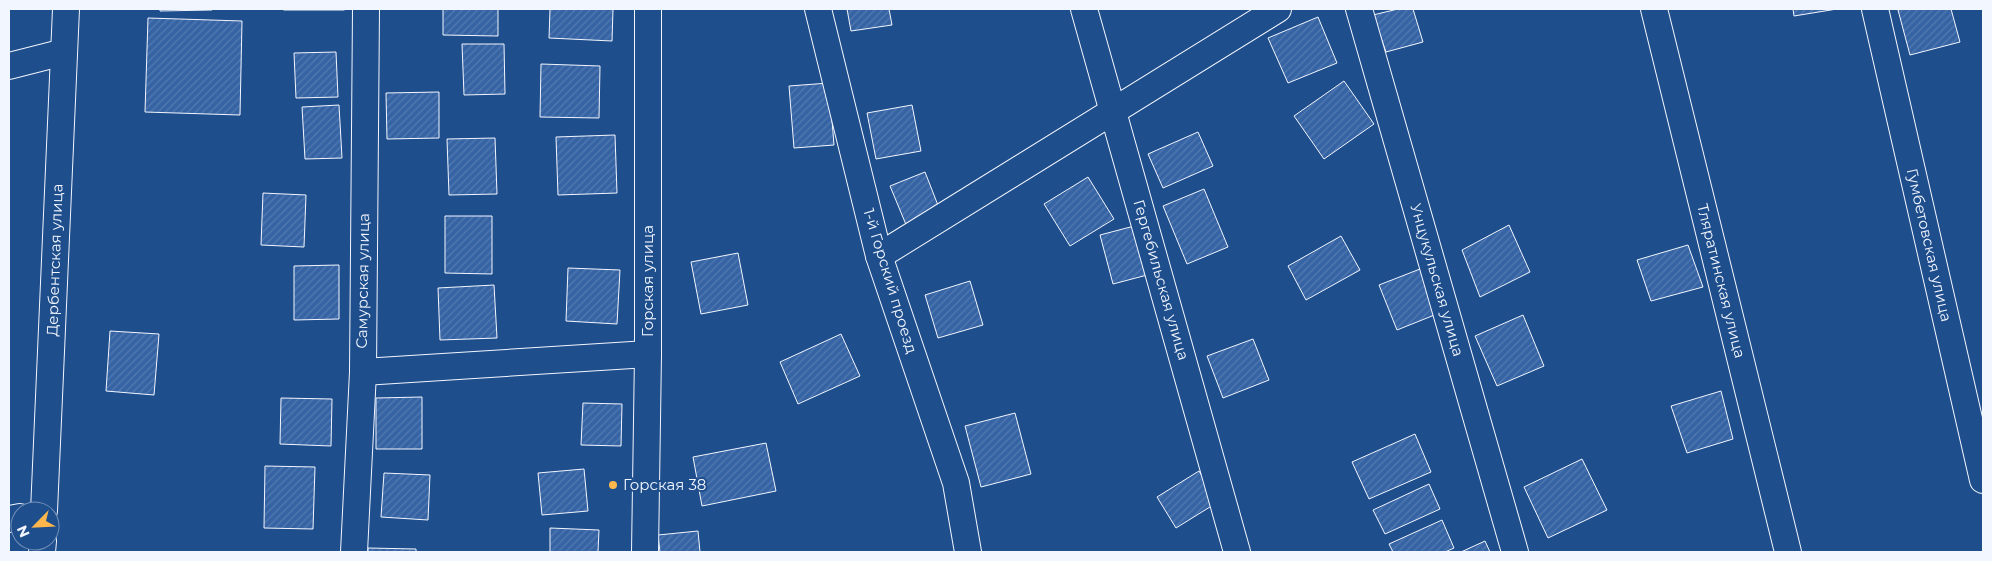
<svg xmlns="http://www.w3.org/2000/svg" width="1992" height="561" viewBox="0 0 1992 561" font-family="Montserrat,sans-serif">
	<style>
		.building { fill: url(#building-hatch); stroke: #f2f6ff }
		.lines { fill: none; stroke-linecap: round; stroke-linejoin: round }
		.street-casing { stroke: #f2f6ff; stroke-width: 28 }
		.street { stroke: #1f4e8c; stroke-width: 26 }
		.poi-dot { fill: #ffb74d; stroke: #1f4e8c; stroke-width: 2 }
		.labels { text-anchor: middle; stroke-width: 4; stroke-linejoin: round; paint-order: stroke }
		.street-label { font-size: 15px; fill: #f2f6ff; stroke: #1f4e8c }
		.poi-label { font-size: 15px; fill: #f2f6ff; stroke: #1f4e8c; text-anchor: start }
	</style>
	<defs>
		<pattern id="building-hatch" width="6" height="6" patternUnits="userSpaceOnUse" patternTransform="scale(1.25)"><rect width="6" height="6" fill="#3563a3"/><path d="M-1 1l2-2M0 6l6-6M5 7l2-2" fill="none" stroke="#537ab1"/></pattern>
	</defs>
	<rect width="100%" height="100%" fill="#1f4e8c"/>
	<g class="building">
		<polygon points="160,9 212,9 212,10 160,11"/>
		<rect x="284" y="9" width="60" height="1"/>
		<polygon points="443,9 498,9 498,36 443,35"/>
		<polygon points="550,9 613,9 612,41 549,38"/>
		<polygon points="847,9 889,9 892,25 851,31"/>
		<polygon points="1398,9 1413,9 1423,42 1386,52 1373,15"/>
		<polygon points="1793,9 1837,9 1794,16"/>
		<polygon points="1902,9 1951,9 1960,42 1910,55 1898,10"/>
		<polygon points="1318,17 1337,63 1288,83 1268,38"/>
		<polygon points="148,18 242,21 240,115 145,112"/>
		<polygon points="462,44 504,44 505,94 464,95"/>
		<polygon points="336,52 338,97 296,98 294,53"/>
		<polygon points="541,64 600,66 599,118 540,117"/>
		<polygon points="1344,81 1374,124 1324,159 1294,116"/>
		<polygon points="829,83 834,145 794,148 789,86"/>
		<polygon points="439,92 439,138 387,139 386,93"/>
		<polygon points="339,105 342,158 305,159 302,107"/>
		<polygon points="912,105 921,151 876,159 867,113"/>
		<polygon points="1198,132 1213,166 1163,188 1148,154"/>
		<polygon points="615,135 617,193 558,195 556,137"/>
		<polygon points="495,138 497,194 449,195 447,139"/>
		<polygon points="925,172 941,213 907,227 890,186"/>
		<polygon points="1088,177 1114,219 1070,246 1044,204"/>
		<polygon points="1204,189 1228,247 1187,264 1163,206"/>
		<polygon points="263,193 306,195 304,247 261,245"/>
		<polygon points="445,216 492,216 492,274 445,273"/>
		<polygon points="1138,225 1151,274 1113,284 1100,235"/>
		<polygon points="1509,225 1530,272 1480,297 1462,250"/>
		<polygon points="1341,236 1360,270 1306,300 1288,266"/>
		<polygon points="1688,245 1703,287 1651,301 1637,260"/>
		<polygon points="738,253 748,305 701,314 691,262"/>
		<polygon points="339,265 339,319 294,320 294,266"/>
		<polygon points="568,268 620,270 617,324 566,321"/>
		<polygon points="1420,269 1437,314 1397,330 1379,285"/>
		<polygon points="970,281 983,325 938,338 925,295"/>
		<polygon points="494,285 497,338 440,340 438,288"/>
		<polygon points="1523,315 1544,366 1497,386 1475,336"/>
		<polygon points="110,331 159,334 154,395 106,391"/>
		<polygon points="841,334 860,376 798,404 780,362"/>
		<polygon points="1253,339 1269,380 1223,398 1207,356"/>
		<polygon points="1721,391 1733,439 1687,453 1671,406"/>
		<polygon points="422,397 422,449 376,449 376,398"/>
		<polygon points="281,398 332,399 331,446 280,444"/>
		<polygon points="583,403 622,404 621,446 581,445"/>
		<polygon points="1015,413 1031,474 981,487 965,426"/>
		<polygon points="1415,434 1431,472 1369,499 1352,462"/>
		<polygon points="766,443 776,491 702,506 693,457"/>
		<polygon points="1582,459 1607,510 1548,538 1524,487"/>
		<polygon points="265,466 315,467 313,529 264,528"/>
		<polygon points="584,469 588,511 542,515 538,473"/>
		<polygon points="1199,471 1218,502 1176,528 1157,497"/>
		<polygon points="384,473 430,475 428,520 381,517"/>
		<polygon points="1429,484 1440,509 1385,534 1373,510"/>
		<polygon points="1442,520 1454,548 1445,552 1393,552 1389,544"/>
		<polygon points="550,528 599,530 598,552 550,552"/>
		<polygon points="698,531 700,552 660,552 658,535"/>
		<polygon points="1485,541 1490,552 1461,552"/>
		<polygon points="368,548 416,549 416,552 368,552"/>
	</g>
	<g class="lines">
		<defs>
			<g id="street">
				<polyline points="818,9 879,256 956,483 968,552"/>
				<polyline points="1084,9 1237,552"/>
				<polyline points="1359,9 1515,552"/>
				<polyline points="1654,9 1788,552"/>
				<polyline points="1875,9 1983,480"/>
				<polyline points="9,66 64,52"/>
				<polyline points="879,256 1278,9"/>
				<polyline points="363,372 648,354"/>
				<polyline points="44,511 66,9"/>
				<polyline points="9,519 20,517"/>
				<polyline points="42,552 43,541"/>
				<polyline points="354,552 363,372 366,9"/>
				<polyline points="645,552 648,354 648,9"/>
			</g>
		</defs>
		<use href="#street" class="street-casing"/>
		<use href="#street" class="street"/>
	</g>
	<circle class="poi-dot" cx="613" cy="485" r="5"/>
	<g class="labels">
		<g class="street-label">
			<text transform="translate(1929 245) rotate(77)" y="5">Гумбетовская улица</text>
			<text transform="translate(55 260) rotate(-88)" y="5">Дербентская улица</text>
			<text transform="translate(1161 280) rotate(74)" y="5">Гергебильская улица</text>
			<text transform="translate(1437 280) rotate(74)" y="5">Унцукульская улица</text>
			<text transform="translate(363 281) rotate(-89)" y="5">Самурская улица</text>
			<text transform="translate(648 281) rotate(-90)" y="5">Горская улица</text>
			<text transform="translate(890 281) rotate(73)" y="5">1-й Горский проезд</text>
			<text transform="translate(1721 281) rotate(76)" y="5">Тляратинская улица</text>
		</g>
		<g class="poi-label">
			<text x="623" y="490">Горская 38</text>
		</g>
	</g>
	<rect width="1992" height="561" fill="none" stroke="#f2f6ff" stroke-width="20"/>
	<g transform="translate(35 526) rotate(246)"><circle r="24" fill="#1f4e8c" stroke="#7391ba"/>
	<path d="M0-4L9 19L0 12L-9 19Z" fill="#ffb74d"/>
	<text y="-8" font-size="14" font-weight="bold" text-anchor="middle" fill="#f2f6ff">N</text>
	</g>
</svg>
